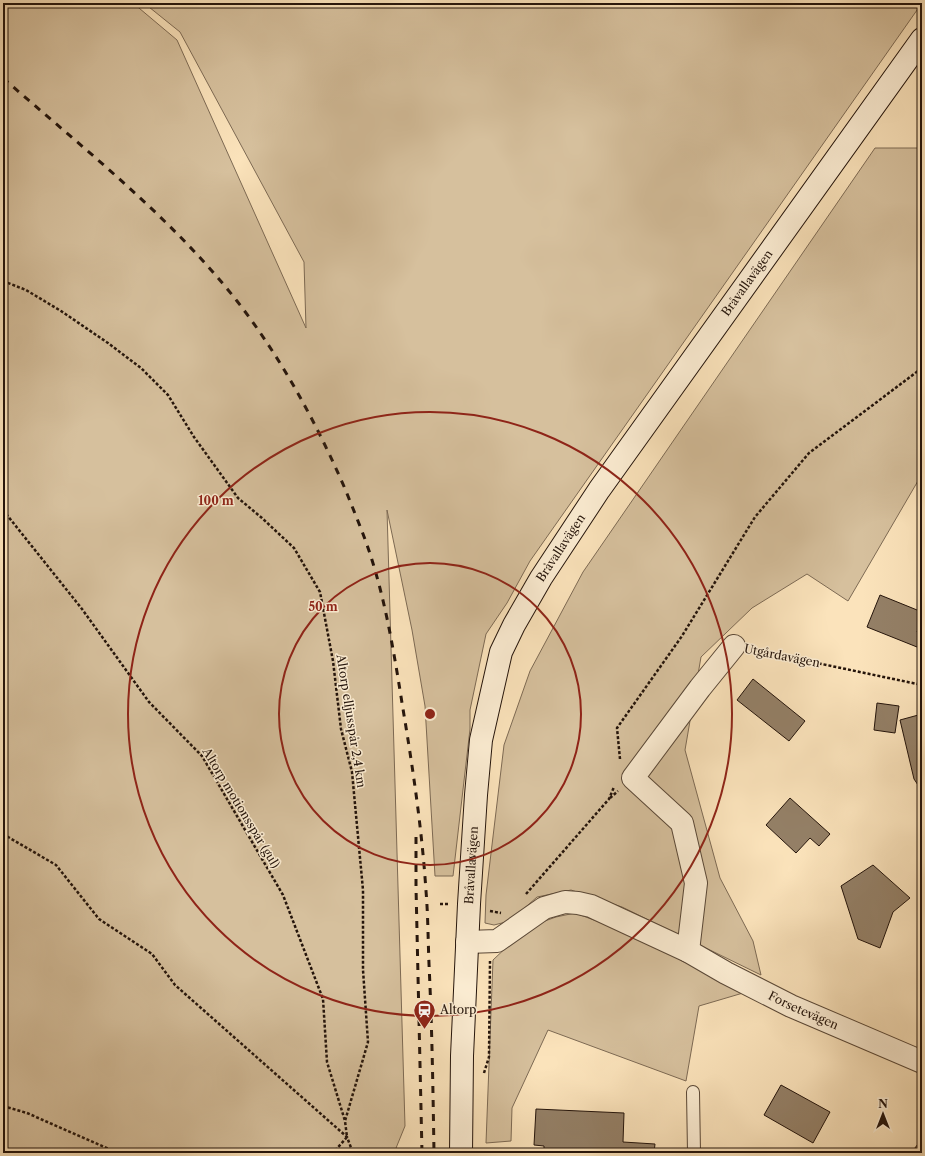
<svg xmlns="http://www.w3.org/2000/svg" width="925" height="1156" viewBox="0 0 925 1156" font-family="'Libre Caslon Text',serif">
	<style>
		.green { fill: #d6c09d; stroke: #7d6a54 }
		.building { fill: #948067; stroke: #24140b }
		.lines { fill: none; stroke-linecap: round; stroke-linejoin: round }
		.lane-casing { stroke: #5a4837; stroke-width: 14 }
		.street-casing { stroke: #5a4837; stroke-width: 24 }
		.secondary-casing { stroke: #24140b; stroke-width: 24 }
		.path { stroke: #24140b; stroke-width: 2.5; stroke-dasharray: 3 2; stroke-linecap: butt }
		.lane { stroke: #fcedd3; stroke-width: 12 }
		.street { stroke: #fcedd3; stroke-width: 22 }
		.secondary { stroke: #fcedd3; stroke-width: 22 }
		.rail { stroke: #24140b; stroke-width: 3; stroke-dasharray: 7 7; stroke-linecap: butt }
		.ring { fill: none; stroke: #8f2418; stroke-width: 2 }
		.labels { text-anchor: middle; stroke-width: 3; stroke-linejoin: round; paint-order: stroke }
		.street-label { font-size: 12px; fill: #24140b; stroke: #fcedd3 }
		.poi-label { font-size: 12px; fill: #24140b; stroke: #fcedd3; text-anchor: start }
		.centre { fill: #8f2418; stroke: #fcedd3; stroke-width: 2 }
		.ring-label { font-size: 12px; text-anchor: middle; font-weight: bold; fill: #8f2418; stroke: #fcedd3; stroke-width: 3; stroke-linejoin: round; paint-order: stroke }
	</style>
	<rect width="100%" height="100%" fill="#fbe3bb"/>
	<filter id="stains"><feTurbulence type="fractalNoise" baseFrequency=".005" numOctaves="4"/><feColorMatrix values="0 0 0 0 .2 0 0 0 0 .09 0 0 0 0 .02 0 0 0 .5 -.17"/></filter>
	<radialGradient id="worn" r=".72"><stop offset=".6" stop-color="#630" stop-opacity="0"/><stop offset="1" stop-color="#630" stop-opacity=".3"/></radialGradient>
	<g class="green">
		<polygon points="3,3 133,3 177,40 306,328 304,262 180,32 144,3 922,3 530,561 507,603 486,634 470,710 470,729 453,876 435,876 425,706 412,630 387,510 405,1126 394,1153 3,1153"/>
		<polygon points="875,148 922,148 922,474 848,601 807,574 752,608 701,657 685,750 720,878 753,941 761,975 622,907 571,890 537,897 510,921 494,925 485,923 486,895 504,745 530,671 583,572"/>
		<polygon points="575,913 632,934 743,993 699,1006 686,1081 548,1030 512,1108 511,1141 486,1143 493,960 528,927 556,917"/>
	</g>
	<g class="building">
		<polygon points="880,595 922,612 922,619 917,632 922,634 922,649 867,627"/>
		<polygon points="753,679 805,721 789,741 737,700"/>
		<polygon points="877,703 899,706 895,733 874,730"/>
		<polygon points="922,714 922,791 914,779 900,720"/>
		<polygon points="790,798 830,834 819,846 810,838 796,853 766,825"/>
		<polygon points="873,865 910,898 893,912 880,948 858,939 841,886"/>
		<polygon points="781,1085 830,1112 813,1143 764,1115"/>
		<polygon points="536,1109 624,1113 623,1142 655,1144 654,1153 544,1153 544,1146 534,1145"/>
		<polygon points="918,1144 922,1147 922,1153 911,1153"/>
	</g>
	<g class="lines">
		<defs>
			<polyline id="lane" points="693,1092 694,1153"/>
			<g id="street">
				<polyline points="467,942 497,941 544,908 565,902 578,903 591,906 688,951 696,883 682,823 633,778 700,688 734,646"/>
				<path id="s1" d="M688 951 726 973 791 1006 922 1062"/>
			</g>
			<g id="secondary">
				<path id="s2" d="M461 1153 462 1056 469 904 476 795 481 740 501 652 514 625 541 578 599 490 922 39"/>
			</g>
		</defs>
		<use href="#lane" class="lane-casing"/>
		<use href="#street" class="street-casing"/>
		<use href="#secondary" class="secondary-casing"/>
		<g class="path">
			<polyline points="3,281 26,290 61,311 108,343 141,368 168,395 194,437 238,498 262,518 294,548 320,592 333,661 341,729 352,772 363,890 363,970 368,1042 345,1121 347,1137 333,1153"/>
			<polyline points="3,510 82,609 149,702 202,756 283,895 323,999 327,1062 345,1121"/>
			<polyline points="755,650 922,685"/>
			<polyline points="620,759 617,728 682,636 755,517 809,453 918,371 922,362"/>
			<polyline points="610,798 618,791"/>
			<polyline points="3,834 56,865 99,919 152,954 175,985 347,1137 353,1153"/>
			<polyline points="526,894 609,799 614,787"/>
			<polyline points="440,904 448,904"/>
			<polyline points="490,911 501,913"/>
			<polyline points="484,1073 489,1057 490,961"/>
			<polyline points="3,1106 27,1113 118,1153"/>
		</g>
		<use href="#lane" class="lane"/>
		<use href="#street" class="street"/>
		<use href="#secondary" class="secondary"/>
		<g class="rail">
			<path d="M3 78C84 149 170 216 237 301 282 359 317 424 346 491 355 514 365 537 372 560 387 608 395 659 403 709 413 769 422 830 426 891 428 915 428 939 429 964 432 1027 433 1090 434 1153"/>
			<polyline points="416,837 416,887 422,1153"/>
		</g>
	</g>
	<g class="ring">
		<circle cx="430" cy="714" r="151"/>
		<circle cx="430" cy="714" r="302"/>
	</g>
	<defs>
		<symbol id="station-pin" viewBox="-11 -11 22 30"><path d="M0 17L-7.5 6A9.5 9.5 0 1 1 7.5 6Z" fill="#8f2418" stroke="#fcedd3"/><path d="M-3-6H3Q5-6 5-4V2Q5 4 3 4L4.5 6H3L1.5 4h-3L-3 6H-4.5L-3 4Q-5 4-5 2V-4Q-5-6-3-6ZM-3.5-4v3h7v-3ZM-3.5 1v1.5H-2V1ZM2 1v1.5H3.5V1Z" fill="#fff"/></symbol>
	</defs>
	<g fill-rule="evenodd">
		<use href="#station-pin" x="412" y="998" width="25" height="34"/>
	</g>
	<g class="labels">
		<g class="street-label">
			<text dy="4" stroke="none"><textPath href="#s2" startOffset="948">Bråvallavägen</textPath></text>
			<text dy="4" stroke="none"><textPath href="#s2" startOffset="624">Bråvallavägen</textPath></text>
			<text transform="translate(782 656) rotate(11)" y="4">Utgårdavägen</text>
			<text transform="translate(351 721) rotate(81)" y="4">Altorp elljusspår 2,4 km</text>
			<text transform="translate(241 808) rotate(59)" y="4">Altorp motionsspår (gul)</text>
			<text dy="4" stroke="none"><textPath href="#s2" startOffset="288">Bråvallavägen</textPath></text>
			<text dy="4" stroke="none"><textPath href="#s1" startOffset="130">Forsetevägen</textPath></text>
		</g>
		<g class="poi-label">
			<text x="440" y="1014">Altorp</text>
		</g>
	</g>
	<circle cx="430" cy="714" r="6" class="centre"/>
	<g class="ring-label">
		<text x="216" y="505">100 m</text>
		<text x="323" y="611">50 m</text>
	</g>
	<rect width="925" height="1156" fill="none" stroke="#fbe3bb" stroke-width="16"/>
	<rect x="4" y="4" width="917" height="1148" fill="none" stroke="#24140b" stroke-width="2"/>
	<rect x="8" y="8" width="909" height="1140" fill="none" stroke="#24140b"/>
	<g transform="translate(883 1114)" stroke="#fcedd3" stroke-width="3" paint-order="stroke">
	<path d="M0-3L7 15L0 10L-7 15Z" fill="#24140b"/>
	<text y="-6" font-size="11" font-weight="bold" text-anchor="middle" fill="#24140b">N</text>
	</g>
	<rect width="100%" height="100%" filter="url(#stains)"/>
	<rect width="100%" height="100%" fill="url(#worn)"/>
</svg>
